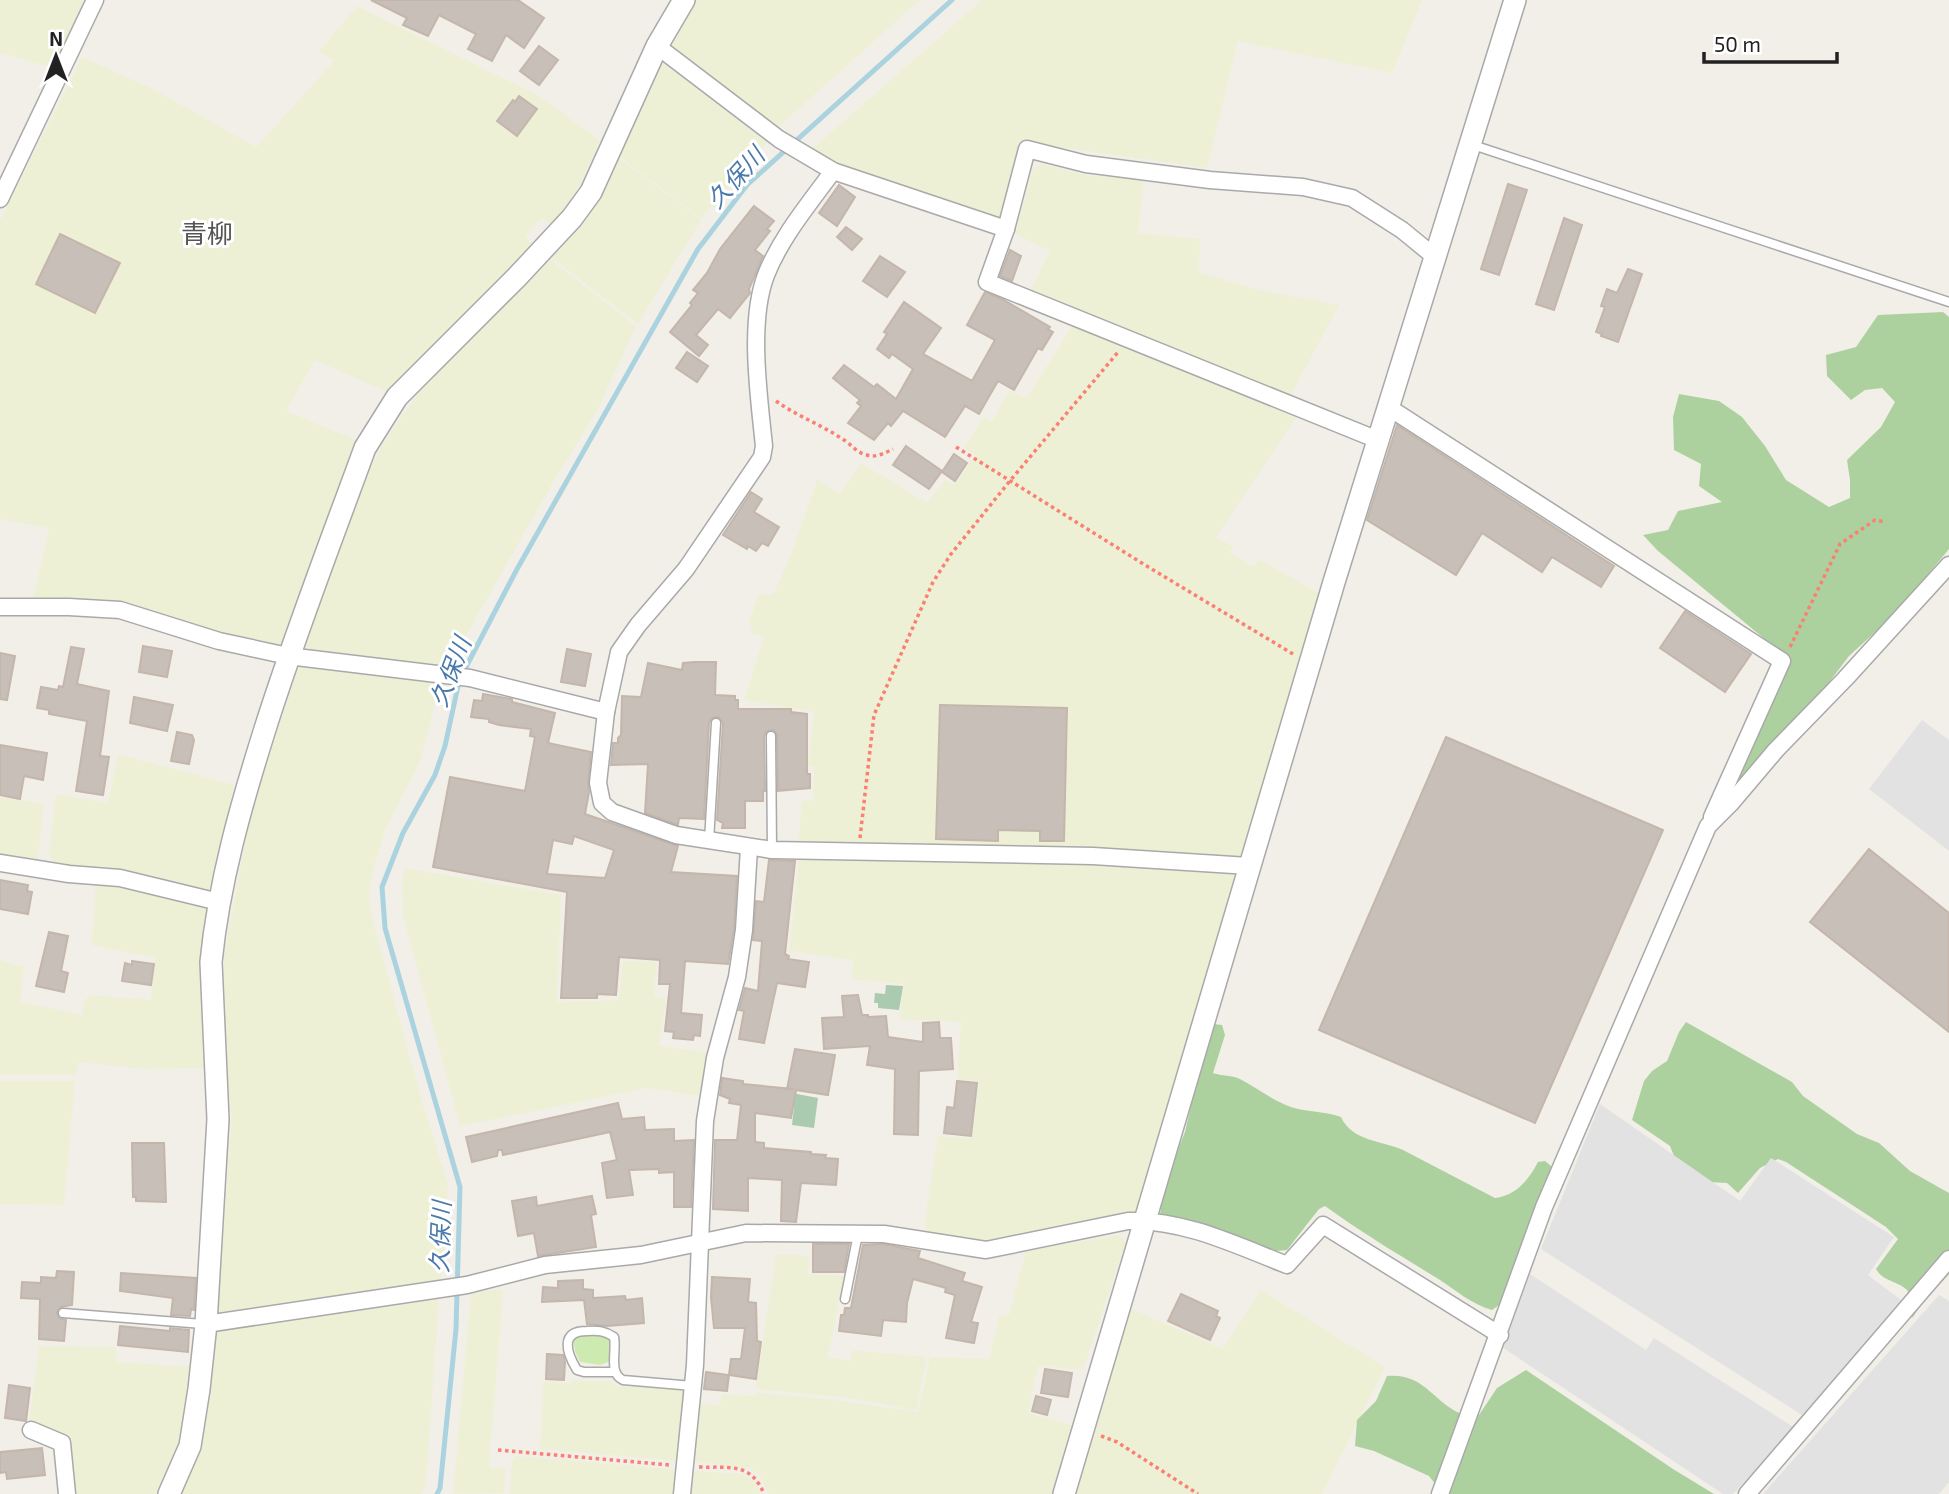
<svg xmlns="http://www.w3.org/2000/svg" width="1949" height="1494" viewBox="0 0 1949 1494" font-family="'Exo 2','Noto Sans JP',sans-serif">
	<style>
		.farmland { fill: #eef0d5 }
		.grass { fill: #cdebb0 }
		.forest { fill: #add19e }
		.cemetery { fill: #aacbaf }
		.parking { fill: #e2e2e2 }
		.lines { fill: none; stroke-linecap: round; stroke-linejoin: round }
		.stream { stroke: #aad3df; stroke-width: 5 }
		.building { fill: #c7bfb8; stroke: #c4b6ab; stroke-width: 2; fill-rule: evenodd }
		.service-casing { stroke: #a9a9a9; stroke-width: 11 }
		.minor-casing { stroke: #a9a9a9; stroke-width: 19 }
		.tertiary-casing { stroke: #a9a9a9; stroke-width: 24 }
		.path { stroke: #fa8072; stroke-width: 3.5; stroke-dasharray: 3.5 3.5; stroke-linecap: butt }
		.service { stroke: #fff; stroke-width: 8 }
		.minor { stroke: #fff; stroke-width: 16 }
		.tertiary { stroke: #fff; stroke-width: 21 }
		.labels { text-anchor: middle; stroke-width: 6; stroke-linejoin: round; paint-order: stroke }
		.water-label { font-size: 24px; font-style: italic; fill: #4a7aab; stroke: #fff }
		.quarter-label { font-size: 26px; fill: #555; stroke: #fff }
	</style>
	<rect width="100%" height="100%" fill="#f2efe9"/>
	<g class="farmland">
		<polygon points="0,0 89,0 58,69 0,53"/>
		<polygon points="697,0 920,0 775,130 670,46"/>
		<polygon points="982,0 1422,0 1392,73 1238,41 1207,168 1023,142 1000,221 840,166 811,150"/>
		<polygon points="357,6 541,97 600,141 580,186 552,226 542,218 525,237 535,245 389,393 315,360 286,411 356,440 314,552 284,642 276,646 219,632 125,604 33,600 49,528 0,519 0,220 82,57 155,90 256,147 334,61 319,51"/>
		<polygon points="661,62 665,62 767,143 701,219 619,156"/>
		<polygon points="619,158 701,220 638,324 552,258 578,230 599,199"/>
		<polygon points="1042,164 1085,175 1144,180 1138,233 1200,239 1199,273 1260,290 1339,305 1290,397 1030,292 1050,251 1015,234 1033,169"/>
		<polygon points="551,260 636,326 598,409 549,489 458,650 447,667 309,650 305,645 342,540 372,464 392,430 418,394"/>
		<polygon points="1074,324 1297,416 1216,537 1234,547 1230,553 1254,567 1260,560 1321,594 1246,851 1233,859 798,843 802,801 813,800 814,766 808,765 814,712 744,700 764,637 752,633 749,621 759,594 773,595 793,550 817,480 840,494 861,463 927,503 945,480 955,485 975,455 964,448 983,417 992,421 1009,391 1026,398"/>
		<polygon points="305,664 440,682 421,759 385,830 373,871 369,895 373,922 421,1098 448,1184 441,1280 217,1314 232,1118 225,1061 224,955 253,801 298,669"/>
		<polygon points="118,754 234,785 212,891 203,892 57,867 49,854 56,794 108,803"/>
		<polygon points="0,797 44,804 38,859 34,864 0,859"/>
		<polygon points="799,858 1108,861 1230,873 1238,880 1135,1212 991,1243 959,1242 928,1233 924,1225 938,1136 972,1139 979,1081 957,1080 961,1022 899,1019 903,984 851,979 853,960 789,951"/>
		<polygon points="405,868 561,895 557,1002 619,1000 623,961 657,962 654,997 666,999 659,1046 707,1052 700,1096 647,1088 460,1126 403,916 402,880"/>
		<polygon points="99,881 205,904 210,910 206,1068 143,1069 79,1062 76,1075 0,1075 0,960 24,967 20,1002 82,1015 84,1001 90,995 151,1000 155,958 92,945 95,889"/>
		<polygon points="0,1081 75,1081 64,1205 0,1204"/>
		<polygon points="1119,1235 1126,1242 1083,1370 1038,1366 1028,1413 1074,1426 1054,1494 769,1494 759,1475 751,1469 694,1461 701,1404 720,1405 722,1394 754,1396 757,1393 819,1398 918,1412 930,1357 989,1359 999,1316 1009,1315 1026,1251"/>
		<polygon points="776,1254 809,1256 808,1274 844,1276 828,1357 850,1361 853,1350 927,1357 916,1410 843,1397 756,1389"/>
		<polygon points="498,1289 503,1291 489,1468 506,1469 504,1493 453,1494 471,1294"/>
		<polygon points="1261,1290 1385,1367 1322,1494 1073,1494 1127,1307 1223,1349"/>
		<polygon points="439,1299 426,1484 422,1494 180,1494 199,1455 207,1416 214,1332"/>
		<polygon points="39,1346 116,1347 117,1362 192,1367 188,1417 172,1466 156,1494 77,1494 74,1491 69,1437 29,1423"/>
		<polygon points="572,1380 611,1382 615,1386 686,1389 680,1461 540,1449 543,1382 571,1383"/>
		<polygon points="516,1456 670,1469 677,1471 674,1494 509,1494 512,1462"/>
		<polygon points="696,1471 742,1474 756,1482 760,1494 691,1494 693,1474"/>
	</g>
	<polygon class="grass" points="582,1335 600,1335 610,1341 611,1357 608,1362 600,1365 580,1362 575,1351 573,1339"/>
	<g class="forest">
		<polygon points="1943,312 1949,317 1949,549 1895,614 1849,656 1811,706 1786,728 1738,784 1728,785 1789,663 1772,645 1658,551 1643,535 1668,530 1678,511 1722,502 1699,486 1701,464 1674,450 1673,417 1679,394 1719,401 1742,417 1765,446 1786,480 1829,507 1850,498 1850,480 1847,460 1881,427 1895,402 1882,388 1865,390 1851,400 1827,376 1826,355 1856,347 1878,315"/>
		<path d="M1686 1022 1792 1082 1803 1096 1857 1134 1879 1143 1910 1171 1949 1193V1274C1938 1287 1921 1303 1913 1317L1909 1318 1897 1313 1906 1300 1908 1291C1899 1281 1883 1282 1876 1269L1898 1239 1886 1227 1786 1162 1778 1159 1760 1168 1738 1193 1727 1183 1707 1182 1676 1161 1670 1146 1632 1120 1644 1081 1652 1071 1667 1061 1679 1032Z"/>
		<path d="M1214 1024 1222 1025 1225 1035 1213 1073C1222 1076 1232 1075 1240 1079 1259 1089 1277 1104 1298 1109 1313 1112 1326 1112 1341 1117 1353 1142 1381 1140 1403 1150L1495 1198C1516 1195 1528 1181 1538 1162L1545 1161 1551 1166 1550 1177 1499 1305 1492 1310C1471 1304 1457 1291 1440 1280 1401 1256 1362 1233 1325 1206L1319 1209 1287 1250 1276 1251 1160 1215 1163 1191 1172 1164 1185 1132 1199 1070Z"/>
		<path d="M1526 1370 1673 1469 1714 1494H1443L1429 1476 1374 1451 1355 1446 1357 1420 1376 1401 1387 1376C1422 1373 1430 1397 1457 1412 1463 1415 1472 1415 1479 1415L1497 1388Z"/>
	</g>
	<g class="cemetery">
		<polygon points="886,985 903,986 899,1010 878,1008 878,1003 874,1003 875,993 885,994"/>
		<polygon points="792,1093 818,1098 814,1128 792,1125 794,1106 790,1105"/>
	</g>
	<g class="parking">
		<polygon points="1922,720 1949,740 1949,851 1869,789"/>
		<polygon points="1600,1104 1740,1201 1771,1158 1894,1237 1868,1275 1901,1300 1802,1415 1541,1249"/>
		<polygon points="1530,1274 1646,1350 1654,1338 1795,1428 1733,1494 1723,1494 1502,1347"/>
		<polygon points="1939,1295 1949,1301 1949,1482 1939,1494 1763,1494"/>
	</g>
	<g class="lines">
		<polyline class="stream" points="437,1494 440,1488 456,1329 460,1187 385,928 382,887 403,833 435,775 445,746 458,686 466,667 516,571 698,249 747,185 952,0"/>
	</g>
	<g class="building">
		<polygon points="371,0 518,0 544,18 524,48 506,35 492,61 468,49 476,34 439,15 428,36 403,25 407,18"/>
		<polygon points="539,46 558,60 539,85 520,71"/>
		<polygon points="519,96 537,109 517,136 497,121 513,100 515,102"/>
		<polygon points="1508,184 1527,190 1499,275 1481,269"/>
		<polygon points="839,185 855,197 837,226 819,213"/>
		<polygon points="754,206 774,221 767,229 770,231 755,250 763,256 749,289 750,293 730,318 718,309 696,335 708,345 699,356 670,332 692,305 690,303 698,293 693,290 707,273 720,249"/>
		<polygon points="1564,218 1582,225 1554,310 1536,304"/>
		<polygon points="846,227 862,239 852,250 837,237"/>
		<polygon points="60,234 120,263 95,313 36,284"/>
		<polygon points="1010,250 1021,256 1012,281 1000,276"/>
		<polygon points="880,256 905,272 887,297 863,281"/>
		<polygon points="1628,269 1642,274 1618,342 1601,336 1602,334 1596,332 1605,307 1601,306 1607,289 1617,293"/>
		<polygon points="985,292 1002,299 1050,327 1048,329 1053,332 1042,350 1038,348 1014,390 998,381 979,414 965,406 945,437 903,411 891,426 888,423 874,440 848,423 861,406 857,403 860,400 833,378 844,365 874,387 877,384 896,399 913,369 892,354 889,358 877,349 887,334 884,332 904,302 941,328 923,354 972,381 995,340 967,325"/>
		<polygon points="687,352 708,366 697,382 676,368"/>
		<polygon points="1397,425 1614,566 1601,587 1552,557 1542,572 1482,533 1456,575 1367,520"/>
		<polygon points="906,446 942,471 929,489 893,465"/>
		<polygon points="954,454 967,463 955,481 942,472"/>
		<polygon points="751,492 762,499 754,512 779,527 768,546 762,543 756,551 748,546 747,549 723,535"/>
		<polygon points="1685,611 1751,654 1725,692 1660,648"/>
		<polygon points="143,646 172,651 167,677 139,672"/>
		<polygon points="71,647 84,649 77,684 109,691 100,756 109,757 103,795 76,791 87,721 49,714 49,710 37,708 41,687 58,690 59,686 63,687"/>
		<polygon points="567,649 591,654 585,686 561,682"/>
		<polygon points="0,653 15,656 7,700 0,699"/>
		<polygon points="695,662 716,662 715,695 735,696 735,700 738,700 738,709 791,709 791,712 807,714 807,774 810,774 810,788 778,791 777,735 774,730 767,731 764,736 765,791 763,791 763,801 745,801 745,828 722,828 723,823 717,820 723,723 719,717 712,718 709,723 704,819 679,818 678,825 645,813 648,764 611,765 613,743 618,743 618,738 621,735 622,696 641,697 648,663 682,670 683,663"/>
		<path d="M483 694 512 699V702L555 713 548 743 591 752 588 782 589 792 585 814 678 846 671 872 737 876 734 929 728 964 685 961 681 1013 702 1015 700 1036 694 1035 693 1040 673 1038 674 1032 665 1031 670 984H659L660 960 619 957 616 995 597 994V998H561L567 892 433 867 450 777 525 791 535 737 530 736 531 729 499 725 489 722V719L471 717 474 700 482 701ZM574 836 614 850 605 878 547 874 553 840 572 844Z"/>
		<polygon points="134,697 173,705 167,731 130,723"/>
		<polygon points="940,705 1067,708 1064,841 1040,841 1040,831 998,830 998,841 936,839"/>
		<polygon points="177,732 192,735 194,740 189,764 171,761"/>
		<polygon points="1446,737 1663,830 1535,1123 1319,1030"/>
		<polygon points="0,745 47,753 43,780 24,776 20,799 0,795"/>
		<polygon points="1869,849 1949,913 1949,1032 1810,922"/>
		<polygon points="769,860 795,861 785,954 789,956 788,959 809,962 805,987 777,983 764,1043 739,1039 744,1011 739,1010 745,988 758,991 762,941 753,940 756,901 764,902"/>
		<polygon points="0,880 28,885 27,891 32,892 28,914 0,909"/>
		<polygon points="49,932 68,936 61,971 68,973 64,992 36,986"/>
		<polygon points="132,961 154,964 151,985 122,981 125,963 132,965"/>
		<polygon points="858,995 862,1015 868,1015 868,1017 886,1016 888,1037 923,1042 923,1023 939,1022 940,1038 951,1038 953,1069 919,1071 918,1135 894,1134 895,1069 867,1065 870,1046 824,1049 822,1018 844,1017 842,996"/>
		<polygon points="795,1049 835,1055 828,1095 796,1090 791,1118 755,1113 755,1142 764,1143 764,1148 811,1152 811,1154 826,1155 825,1158 838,1159 836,1185 801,1183 796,1222 781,1221 782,1180 748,1178 748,1211 713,1209 715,1140 737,1140 741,1105 729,1103 730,1099 720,1095 722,1078 743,1081 743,1084 793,1089 787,1089"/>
		<polygon points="957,1081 977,1083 971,1136 944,1133 947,1107 954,1108"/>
		<polygon points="618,1103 622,1119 644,1117 645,1130 674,1129 674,1141 694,1140 691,1207 674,1207 674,1172 659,1173 659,1169 629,1170 633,1195 607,1198 602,1163 617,1160 610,1132 503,1155 502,1150 498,1150 497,1156 472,1162 466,1137"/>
		<polygon points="132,1143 164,1143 166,1202 136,1201 136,1197 133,1197"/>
		<polygon points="592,1196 596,1214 591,1215 596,1247 538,1256 534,1233 518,1236 512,1201 536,1197 537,1206"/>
		<polygon points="813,1244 849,1244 844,1272 813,1272"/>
		<polygon points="883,1244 920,1251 918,1258 965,1273 962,1281 982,1287 971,1322 978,1323 974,1343 946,1338 955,1295 945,1292 946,1288 913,1279 907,1303 906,1322 883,1320 881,1336 839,1331 841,1315 844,1315 845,1308 851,1308 863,1245"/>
		<polygon points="57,1271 74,1272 72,1305 61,1307 57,1312 59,1318 66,1320 64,1341 39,1339 40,1299 21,1298 22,1282 41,1283 41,1277 56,1278"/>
		<polygon points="121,1273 196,1278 194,1310 191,1309 190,1316 171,1315 173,1298 120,1291"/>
		<polygon points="712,1277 750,1279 748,1302 756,1303 757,1341 761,1342 756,1379 729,1375 731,1359 741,1359 745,1328 714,1328 711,1297"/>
		<polygon points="583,1280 583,1289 593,1290 593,1298 625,1296 626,1300 642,1298 644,1323 607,1326 587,1324 584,1300 542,1302 543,1287 558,1288 558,1281"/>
		<polygon points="1181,1294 1218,1311 1216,1316 1220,1318 1210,1340 1168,1321"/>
		<polygon points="120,1326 170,1331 170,1328 189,1330 188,1352 118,1345"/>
		<polygon points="547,1354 563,1355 565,1362 564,1380 546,1379"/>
		<polygon points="1045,1369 1072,1373 1068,1397 1041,1393"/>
		<polygon points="706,1372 729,1375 727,1391 704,1389"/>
		<polygon points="9,1385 30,1388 26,1421 5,1418"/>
		<polygon points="1036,1396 1051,1400 1047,1415 1032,1411"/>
		<polygon points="42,1448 45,1475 7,1479 6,1472 0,1473 0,1452"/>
	</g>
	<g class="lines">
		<defs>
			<g id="service">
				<polyline points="1473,145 1949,302"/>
				<polyline points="771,736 772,850"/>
				<polyline points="709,841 716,723"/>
				<polyline points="845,1299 858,1234"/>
				<polyline points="63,1313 203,1324"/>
				<path d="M614 1372H584L577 1370C566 1352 560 1331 587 1331 598 1330 605 1331 614 1337 617 1351 608 1373 623 1380L693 1386"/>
			</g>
			<g id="minor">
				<polyline points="657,46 779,139 833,171 1006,229"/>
				<path d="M833 171C809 204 781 237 766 275 748 322 759 397 764 446L762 457 686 569 638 625 619 652 606 712 598 783 602 803 612 812 676 835 772 850 1093 856 1249 866"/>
				<polyline points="0,199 95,0"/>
				<polyline points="1388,407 1782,661 1712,817"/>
				<polyline points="1378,440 987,282 1006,229 1027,149 1086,164 1210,180 1303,187 1352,198 1402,230 1435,257"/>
				<polyline points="0,607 69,607 120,610 219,641 288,656 470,678 606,712"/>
				<polyline points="0,863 69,874 120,878 219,902"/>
				<path d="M206 1324 467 1285 545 1265 641 1255 746 1233 884 1234 986 1250 1128 1221C1183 1219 1236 1245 1287 1265L1323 1225 1500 1335"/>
				<polyline points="31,1430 62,1443 67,1494"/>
				<polyline points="682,1494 695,1365 705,1121 715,1058 737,977 744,930 749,848"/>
				<polyline points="1440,1494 1544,1207 1708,826 1731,803 1776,750 1845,679 1949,565"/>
				<polyline points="1747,1494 1949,1259"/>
			</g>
			<g id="tertiary">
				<path d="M169 1494 190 1446 199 1389 206 1324 218 1119 211 962C219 882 241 805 265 729 295 634 331 541 365 448L397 397 517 277 572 218 591 192 657 46 684 0"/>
				<polyline points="1064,1494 1334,582 1515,0"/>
			</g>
		</defs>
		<use href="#service" class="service-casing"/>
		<use href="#minor" class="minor-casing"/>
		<use href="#tertiary" class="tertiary-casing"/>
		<g class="path">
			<path d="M776 401C797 416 822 425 844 440 852 445 857 453 867 455 876 458 885 453 893 449"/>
			<polyline points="956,447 1145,565 1293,654"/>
			<polyline points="1790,647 1840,544 1875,520 1885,522"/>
			<polyline points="860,838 874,715 933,582 951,554 1009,482 1119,351"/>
			<polyline points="1101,1436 1117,1442 1198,1494"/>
			<polyline points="498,1450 670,1465"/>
			<path d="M699 1467C729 1468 751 1462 764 1494"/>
		</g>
		<use href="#service" class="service"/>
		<use href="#minor" class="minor"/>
		<use href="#tertiary" class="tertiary"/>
	</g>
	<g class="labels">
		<g class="water-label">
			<text transform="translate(736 178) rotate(-48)" y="8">久保川</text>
			<text transform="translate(451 672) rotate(-69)" y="8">久保川</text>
			<text transform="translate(441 1237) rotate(-88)" y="8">久保川</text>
		</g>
		<g class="quarter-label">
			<text x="207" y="243">青柳</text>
		</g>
	</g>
	<g transform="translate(56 56)" stroke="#ffffff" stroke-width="5" paint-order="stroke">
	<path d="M0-5L12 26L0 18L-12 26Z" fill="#222222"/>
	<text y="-10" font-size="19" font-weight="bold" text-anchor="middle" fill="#222222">N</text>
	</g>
	<path d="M1704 52v10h133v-10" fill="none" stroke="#222222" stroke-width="3.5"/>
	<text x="1714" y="52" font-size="21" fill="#222222" stroke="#ffffff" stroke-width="5" paint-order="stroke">50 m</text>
</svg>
